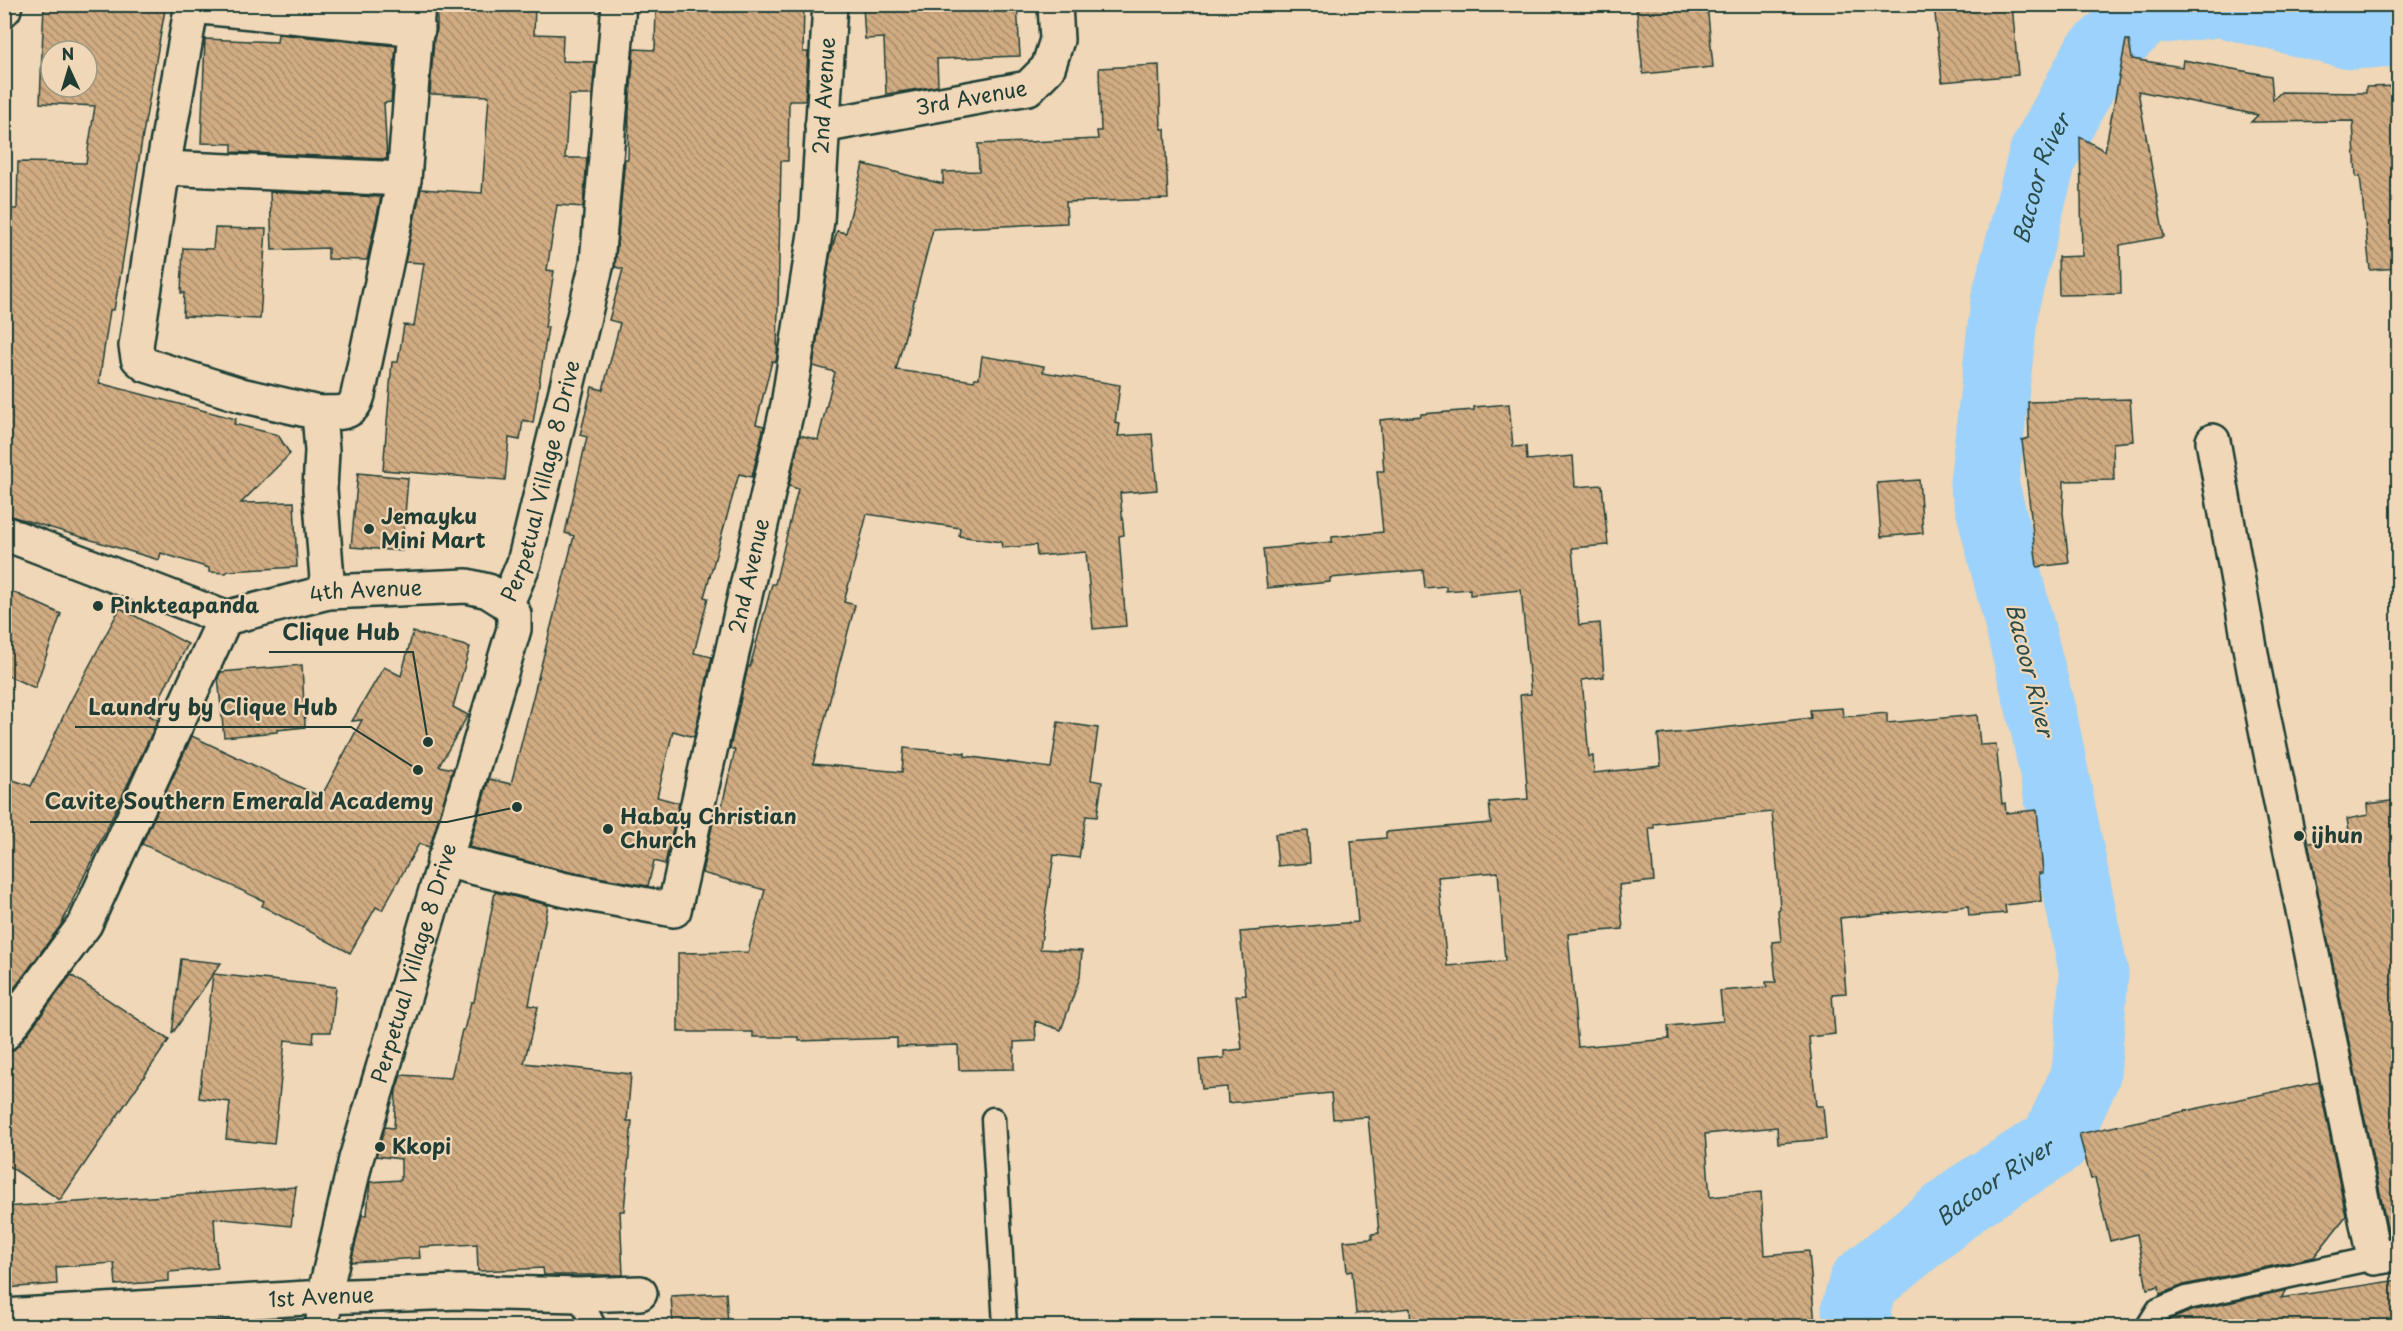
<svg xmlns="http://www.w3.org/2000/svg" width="2403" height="1331" viewBox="0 0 2403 1331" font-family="'Playpen Sans',sans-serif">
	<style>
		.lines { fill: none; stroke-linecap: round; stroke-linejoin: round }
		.river { stroke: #9cd2fb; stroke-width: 69 }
		.building { fill: url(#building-back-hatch); stroke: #1f3d34; stroke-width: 1.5; fill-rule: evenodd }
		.lane-casing { stroke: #1f3d34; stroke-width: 27 }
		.street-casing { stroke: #1f3d34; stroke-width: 38 }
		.lane { stroke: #efd7b7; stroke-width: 22 }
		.street { stroke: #efd7b7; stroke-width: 33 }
		.poi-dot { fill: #1f3d34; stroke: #efd7b7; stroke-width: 2 }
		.labels { text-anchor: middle; stroke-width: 4.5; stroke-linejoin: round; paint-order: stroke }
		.street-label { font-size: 21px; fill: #1f3d34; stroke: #efd7b7 }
		.poi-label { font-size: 21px; font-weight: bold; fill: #1f3d34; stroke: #efd7b7; text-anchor: start }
		.water-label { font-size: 22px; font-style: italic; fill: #2c4c48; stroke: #efd7b7 }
		.leader { fill: none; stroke: #1f3d34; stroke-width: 2 }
		.callout-dot { fill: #1f3d34; stroke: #efd7b7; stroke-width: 2 }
		.callout-label { font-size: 22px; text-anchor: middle; font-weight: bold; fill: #1f3d34; stroke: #efd7b7; stroke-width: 4.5; stroke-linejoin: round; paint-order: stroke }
	</style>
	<defs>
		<pattern id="building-back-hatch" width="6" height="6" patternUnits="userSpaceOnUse" patternTransform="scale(1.5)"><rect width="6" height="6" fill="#d1ac83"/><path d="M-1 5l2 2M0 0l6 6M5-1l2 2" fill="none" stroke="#a98d6c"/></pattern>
	</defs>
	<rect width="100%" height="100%" fill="#efd7b7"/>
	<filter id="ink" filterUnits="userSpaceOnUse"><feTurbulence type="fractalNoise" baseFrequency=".0167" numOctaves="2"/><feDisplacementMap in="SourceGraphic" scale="12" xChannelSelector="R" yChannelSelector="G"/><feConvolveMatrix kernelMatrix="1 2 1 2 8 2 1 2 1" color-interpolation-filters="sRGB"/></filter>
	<g filter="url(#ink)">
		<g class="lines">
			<g class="river">
				<polyline points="2228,4 2351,35 2398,32"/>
				<path id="s1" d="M1858 1326 1856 1308 1863 1283 1967 1198 2055 1142 2086 1074 2094 974 2044 723 1984 483 2005 302 2043 155 2096 57 2145 11 2209 4"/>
			</g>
		</g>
		<g class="building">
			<path d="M44 4H166L143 134 121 272 114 310H110L99 383 236 419 234 424 278 435 290 454 241 503 294 502 297 567 228 571 226 573 209 572V568L161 553 159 560 4 514V233H9L10 209H17L18 162 86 163 95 106 40 103ZM51 51H87V87H51Z"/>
			<polygon points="437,4 535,4 534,34 563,35 562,61 595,62 592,95 569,95 565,158 587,158 583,207 557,205 547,270 554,271 545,327 548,327 533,423 523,420 520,440 509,438 505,480 383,470 392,362 398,362 404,325 414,326 424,263 405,262 421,189 482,193 489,96 430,94 434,38 437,30"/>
			<polygon points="656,4 804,4 803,52 808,52 805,101 789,101 788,161 781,161 777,355 776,362 772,361 756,424 764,426 752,477 739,474 704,597 708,598 694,653 712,657 694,737 673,731 657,797 679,803 665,864 654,861 648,886 570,872 469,847 489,779 511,784 574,536 565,533 587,437 580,435 592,387 603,390 620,323 609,320 623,269 615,267 625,159 628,159 629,110 634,49 655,50"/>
			<polygon points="1017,4 1020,56 937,59 938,86 886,94 884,38 865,39 863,5"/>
			<polygon points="1636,4 1707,4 1713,67 1643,74"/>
			<polygon points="1934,4 2012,4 2018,75 1942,82"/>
			<polygon points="278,34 396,46 391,102 384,103 387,159 232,152 232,144 201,143 205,39 277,42"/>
			<polygon points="2126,40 2129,40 2132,59 2182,67 2183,60 2271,76 2273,100 2281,92 2366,93 2366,87 2398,86 2398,268 2370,270 2360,176 2356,177 2353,121 2251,122 2258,115 2138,91 2164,237 2120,245 2121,294 2059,295 2058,257 2082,256 2080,137 2105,151"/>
			<polygon points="1159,65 1161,129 1165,129 1168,199 1066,202 1067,223 933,229 896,370 974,381 975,378 979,378 982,356 1044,366 1043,372 1120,385 1115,423 1120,424 1118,436 1152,434 1157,490 1120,493 1124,535 1119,536 1126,626 1093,629 1086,552 1037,556 1036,545 1002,548 1001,542 959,536 960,528 867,514 844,602 855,605 813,764 902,772 904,748 965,753 965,756 1051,768 1058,722 1098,728 1091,780 1102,782 1097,817 1086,816 1079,858 1054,855 1040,949 1082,951 1080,977 1061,1030 1035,1021 1036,1041 1014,1042 1014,1069 959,1070 958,1045 897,1047 897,1038 799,1041 799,1037 753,1037 753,1032 678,1032 678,953 748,952 765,890 702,873 715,813 720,814 735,750 730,748 748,666 750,667 772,584 775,584 798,489 789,486 800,435 818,440 835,372 813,366 830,256 837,231 846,233 863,164 943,184 943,172 979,171 978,144 1098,139 1097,131 1101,131 1099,68"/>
			<polygon points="270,192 381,197 367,260 328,259 328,248 272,250"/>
			<polygon points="215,228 266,229 260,319 183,316 184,293 181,293 183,248 213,249"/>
			<polygon points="2130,399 2133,441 2113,443 2114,480 2064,481 2063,513 2069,563 2037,567 2022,440 2029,438 2028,402"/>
			<path d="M1509 404 1513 447 1526 446 1527 460 1573 456 1575 487 1602 485 1608 545 1572 548 1579 625 1600 623 1604 677 1582 680 1589 757 1593 756 1594 773 1661 766 1658 735 1811 718 1810 710 1842 708 1843 717 1887 713V723L1977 715 1980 745 1996 744 2002 804 2005 803 2006 813 2037 810 2043 873H2039L2041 901 2005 905 2006 913 1969 916 1968 906 1840 918 1846 993 1832 994 1835 1034 1809 1037 1816 1106H1823L1826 1139 1778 1143 1777 1127 1705 1134 1710 1197 1761 1192 1765 1255 1809 1251 1815 1326H1411L1410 1308 1356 1314 1352 1271 1347 1272 1344 1241 1372 1239V1234L1379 1233 1368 1117 1333 1119 1331 1093 1228 1103 1227 1087 1202 1089 1199 1060 1224 1058V1051L1242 1049 1236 996 1246 995 1240 932 1358 922 1351 841 1386 838V832L1491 823 1489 802 1528 799 1520 695 1531 694 1521 590 1470 595V589L1446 591V586L1425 588 1423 570 1330 578V582L1267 588 1263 549 1332 542V537L1383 532 1377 471H1384L1380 420 1421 416V414L1474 410V407ZM1772 812 1778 876 1780 909 1778 910 1781 941 1772 942 1776 982H1766L1767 987 1720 991 1723 1021 1668 1026 1669 1039 1578 1047 1568 934 1623 929 1619 885 1654 881 1649 828H1654V824ZM1498 872 1505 961 1447 966 1438 877Z"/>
			<polygon points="358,473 408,478 402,551 351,547"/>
			<polygon points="1919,480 1923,533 1881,537 1877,483"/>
			<polygon points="4,588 61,614 35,688 4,674"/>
			<polygon points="120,608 188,644 150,716 158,720 61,925 4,1002 4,777 31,786 69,704"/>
			<polygon points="413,632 470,647 453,707 468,715 439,766 453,769 430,847 419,844 382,910 376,907 350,953 262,906 264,901 142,844 192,736 321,797 362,720 352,721 384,667 401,676"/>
			<polygon points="302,665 305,727 277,730 277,732 224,737 218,677 221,672"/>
			<polygon points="2398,800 2398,1236 2389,1237 2308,843 2350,836 2347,819 2368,815 2367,804"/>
			<polygon points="1308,831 1310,863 1278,866 1275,834"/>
			<polygon points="495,892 548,905 529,1005 538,1007 524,1063 631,1074 627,1121 632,1121 624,1211 620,1211 623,1275 544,1275 543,1268 478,1271 477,1244 419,1247 420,1258 351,1262 362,1215 367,1215 370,1182 401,1180 401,1159 376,1156 385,1127 394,1128 396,1090 401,1075 451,1078 462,1030 464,1030 471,1002 474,1002"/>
			<polygon points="181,959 221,963 213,974 336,987 331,1032 314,1032 313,1043 285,1040 274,1144 226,1139 230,1102 199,1098 213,974 172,1034"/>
			<polygon points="71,975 169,1040 60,1200 4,1163 4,1052 12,1051 19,1045"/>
			<polygon points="2319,1082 2346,1216 2314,1257 2184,1285 2160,1294 2159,1286 2147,1289 2137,1234 2110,1241 2095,1178 2091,1179 2079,1134"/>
			<polygon points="296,1187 291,1226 214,1218 217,1268 169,1272 169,1281 116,1285 114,1263 56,1267 57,1284 6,1288 4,1207"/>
			<polygon points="2398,1280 2398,1321 2361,1326 2166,1326 2167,1321 2191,1311 2287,1290 2281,1298"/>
			<polygon points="726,1293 728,1326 673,1326 671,1296"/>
		</g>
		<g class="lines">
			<defs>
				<g id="lane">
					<polyline points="993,1119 1005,1326"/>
					<polyline points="578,1295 594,1326"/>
					<polyline points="2148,1326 2158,1310 2187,1298 2374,1258"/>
				</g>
				<g id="street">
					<polyline points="192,4 163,168 136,346 138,358 146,365 241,395 319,413"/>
					<polyline points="192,6 418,29"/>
					<polyline points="4,9 5,4"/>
					<path id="s2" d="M822 126 1028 88 1048 68 1057 40 1055 4"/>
					<polyline points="163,168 404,179"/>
					<polyline points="2213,441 2254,670 2374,1258 2398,1254"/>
					<polyline points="4,533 225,618"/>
					<path d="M328 592 320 489 322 451 319 413C338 412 352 417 358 395L404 179 418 4"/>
					<path id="s3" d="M225 618 328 592 467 586 488 591 507 603"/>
					<path id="s4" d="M444 860 566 890 674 910 788 405 817 221 830 4"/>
					<polyline points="4,1034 85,924 225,618"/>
					<path id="s5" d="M4 1316 324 1297 459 1292 578 1295 640 1293"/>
					<path id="s6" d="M323 1326 324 1297 356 1159 514 629V614L507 603 524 563 597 263 619 4"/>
				</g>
			</defs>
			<use href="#lane" class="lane-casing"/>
			<use href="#street" class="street-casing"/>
			<use href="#lane" class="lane"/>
			<use href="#street" class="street"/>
		</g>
	</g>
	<g class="poi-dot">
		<circle cx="369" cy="529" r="6"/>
		<circle cx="98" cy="606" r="6"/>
		<circle cx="608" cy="829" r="6"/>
		<circle cx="2299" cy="836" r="6"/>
		<circle cx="380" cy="1147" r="6"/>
	</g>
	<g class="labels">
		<g class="street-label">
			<text dy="7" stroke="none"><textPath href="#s4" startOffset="1065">2nd Avenue</textPath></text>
			<text dy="7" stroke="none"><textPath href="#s2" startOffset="152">3rd Avenue</textPath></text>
			<text dy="7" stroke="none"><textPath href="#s6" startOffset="879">Perpetual Village 8 Drive</textPath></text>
			<text dy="7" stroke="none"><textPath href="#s4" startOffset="578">2nd Avenue</textPath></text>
			<text dy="7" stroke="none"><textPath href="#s3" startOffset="144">4th Avenue</textPath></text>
			<text dy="7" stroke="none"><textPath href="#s6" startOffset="375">Perpetual Village 8 Drive</textPath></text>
			<text dy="7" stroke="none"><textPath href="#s5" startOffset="318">1st Avenue</textPath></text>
		</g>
		<g class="poi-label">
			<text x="381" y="524">Jemayku<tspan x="381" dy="24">Mini Mart</tspan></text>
			<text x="110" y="613">Pinkteapanda</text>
			<text x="620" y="824">Habay Christian<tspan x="620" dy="24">Church</tspan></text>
			<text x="2311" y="843">ijhun</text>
			<text x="392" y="1154">Kkopi</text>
		</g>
		<g class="water-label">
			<text dy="8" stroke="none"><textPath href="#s1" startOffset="1272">Bacoor River</textPath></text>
			<text transform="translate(2030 670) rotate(76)" y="8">Bacoor River</text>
			<text dy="8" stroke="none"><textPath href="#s1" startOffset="210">Bacoor River</textPath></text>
		</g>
	</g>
	<path class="leader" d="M428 742L413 652H269M418 770L351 727H75M517 807L447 822H30"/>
	<g class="callout-dot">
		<circle cx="428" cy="742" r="6"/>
		<circle cx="418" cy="770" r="6"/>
		<circle cx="517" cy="807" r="6"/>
	</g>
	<g class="callout-label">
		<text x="341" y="640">Clique Hub</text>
		<text x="213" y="715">Laundry by Clique Hub</text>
		<text x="239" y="809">Cavite Southern Emerald Academy</text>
	</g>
	<rect width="2403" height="1331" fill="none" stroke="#efd7b7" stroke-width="24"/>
	<rect x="12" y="12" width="2379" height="1307" fill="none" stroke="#1f3d34" stroke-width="2" filter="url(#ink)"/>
	<g transform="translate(69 69) rotate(356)"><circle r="28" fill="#efd7b7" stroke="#9c9983" stroke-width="1.5"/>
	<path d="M0-4.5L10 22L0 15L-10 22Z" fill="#1f3d34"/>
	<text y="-9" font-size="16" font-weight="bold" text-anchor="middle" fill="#1f3d34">N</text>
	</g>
</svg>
